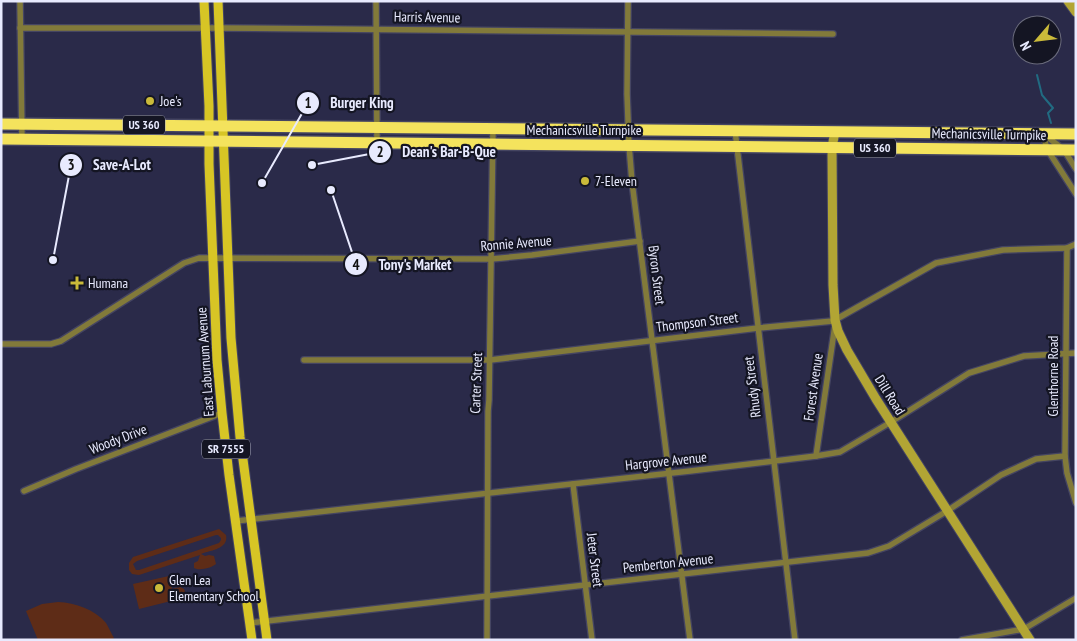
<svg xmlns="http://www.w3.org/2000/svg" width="1077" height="641" viewBox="0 0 1077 641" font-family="'PT Sans Narrow',sans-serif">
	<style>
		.green { fill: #5e2c17; fill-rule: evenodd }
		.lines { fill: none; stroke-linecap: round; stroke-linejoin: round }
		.stream { stroke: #216b82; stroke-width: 2 }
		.street-casing { stroke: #454562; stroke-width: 8 }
		.secondary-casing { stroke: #454562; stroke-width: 11 }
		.primary-casing { stroke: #454562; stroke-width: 11 }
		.highway-casing { stroke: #454562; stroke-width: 14 }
		.street { stroke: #827a3a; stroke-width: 5.5 }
		.secondary { stroke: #b2a534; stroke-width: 9 }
		.primary { stroke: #d7c525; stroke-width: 9 }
		.highway { stroke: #f4e35d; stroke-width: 11 }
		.poi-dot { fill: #caba3a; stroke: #141523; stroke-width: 2 }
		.labels { text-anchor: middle; stroke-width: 4.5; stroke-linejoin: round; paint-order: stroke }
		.shield { fill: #141523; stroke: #a8aabc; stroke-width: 1 }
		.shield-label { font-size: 12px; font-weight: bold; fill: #e8eafe }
		.street-label { font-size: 14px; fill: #e8eafe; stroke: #141523 }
		.poi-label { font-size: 14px; fill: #e8eafe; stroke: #141523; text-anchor: start }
		.leader { fill: none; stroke: #e8eafe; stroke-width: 2 }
		.callout-dot { fill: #e8eafe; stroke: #141523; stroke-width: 2 }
		.mark-label { font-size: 15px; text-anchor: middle; font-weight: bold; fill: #111 }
		.callout-label { font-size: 15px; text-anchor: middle; font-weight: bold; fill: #e8eafe; stroke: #141523; stroke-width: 4.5; stroke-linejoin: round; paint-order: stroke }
	</style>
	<rect width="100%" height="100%" fill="#2a2a49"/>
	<g class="green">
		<path d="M219 529 226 535C229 549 211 550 201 554L205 556 209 555 214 556 216 564C211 568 200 571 194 568V563L198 561 200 555 139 575 132 574 129 570V563L133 557ZM216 535H218L221 538V540L219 543 139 570H136L133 564 137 561Z"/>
		<polygon points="169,576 172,589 180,587 184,589 187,597 185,601 175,600 139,609 133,584"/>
		<path d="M58 602C76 603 94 609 106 623 109 628 111 633 114 638L111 640H38L26 611 42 604Z"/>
	</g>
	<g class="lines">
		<polyline class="stream" points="1037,75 1042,95 1053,108 1048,113 1051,123"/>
		<defs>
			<g id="street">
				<polyline points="20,1 22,140"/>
				<polyline points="376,1 377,143"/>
				<polyline points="628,1 627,94 629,145 632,182 690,640"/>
				<polyline points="20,28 219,28 833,34"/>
				<polyline points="735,130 795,640"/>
				<polyline points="1043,134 1047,149 1076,194"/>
				<polyline points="1045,135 1064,150 1076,169"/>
				<polyline points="1067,248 1065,456 1067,473 1076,503"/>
				<polyline points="1,344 51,344 61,341 184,263 199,258 491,259 532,255 640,241"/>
				<polyline points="304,360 490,360 758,328 833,321 936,263 1003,250 1067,248 1076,244"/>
				<polyline points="816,456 835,325"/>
				<polyline points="573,484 592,640"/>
				<polyline points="24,491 76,469 222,413"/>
				<polyline points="236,521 690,471 816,456 840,452 891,422 969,373 1024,356 1076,353"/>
				<polyline points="250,623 868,553 889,546 947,511 1001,475 1036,459 1065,456"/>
				<polyline points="487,640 488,411 489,400 493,128"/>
				<polyline points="962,640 1024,629 1076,598"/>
			</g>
			<g id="secondary">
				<polyline points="1068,1 1076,12"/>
				<polyline points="835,132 832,147 833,285 835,320 838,331 847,350 876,399 1030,640"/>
			</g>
			<g id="primary">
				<polyline points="204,1 209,106 209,164 217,360 222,413 229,475 252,640"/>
				<polyline points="218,1 231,338 240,437 267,640"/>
			</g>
			<g id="highway">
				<polyline points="1,124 1076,134"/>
				<polyline points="1,139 1076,150"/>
			</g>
		</defs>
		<use href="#street" class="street-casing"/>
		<use href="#secondary" class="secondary-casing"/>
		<use href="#primary" class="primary-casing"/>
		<use href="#highway" class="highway-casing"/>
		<use href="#street" class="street"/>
		<use href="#secondary" class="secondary"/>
		<use href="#primary" class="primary"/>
		<use href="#highway" class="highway"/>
	</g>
	<g class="poi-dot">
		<circle cx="150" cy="101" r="5"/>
		<circle cx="585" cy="181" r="5"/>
		<path d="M74.5 275.5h5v5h5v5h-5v5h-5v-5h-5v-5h5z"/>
		<circle cx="159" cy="588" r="5"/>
	</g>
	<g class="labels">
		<g class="shield">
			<rect x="123" y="115.5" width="42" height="19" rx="4"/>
			<rect x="854" y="138.5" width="42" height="19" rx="4"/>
			<rect x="202" y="439.5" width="48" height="19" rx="4"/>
		</g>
		<g class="shield-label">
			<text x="144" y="129">US 360</text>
			<text x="875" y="152">US 360</text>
			<text x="226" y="453">SR 7555</text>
		</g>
		<g class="street-label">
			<text transform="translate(427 17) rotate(1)" y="5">Harris Avenue</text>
			<text x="584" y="135">Mechanicsville Turnpike</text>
			<text transform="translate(989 134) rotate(1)" y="5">Mechanicsville Turnpike</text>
			<text transform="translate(516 243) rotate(-5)" y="5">Ronnie Avenue</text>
			<text transform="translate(657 275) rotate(83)" y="5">Byron Street</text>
			<text transform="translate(697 322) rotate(-7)" y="5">Thompson Street</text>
			<text transform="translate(205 362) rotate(-94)" y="5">East Laburnum Avenue</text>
			<text transform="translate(1053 376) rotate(-90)" y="5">Glenthorne Road</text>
			<text transform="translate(476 383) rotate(-88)" y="5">Carter Street</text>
			<text transform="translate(752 387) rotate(-97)" y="5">Rhudy Street</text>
			<text transform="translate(813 387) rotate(-82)" y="5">Forest Avenue</text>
			<text transform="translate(890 395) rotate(58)" y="5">Dill Road</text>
			<text transform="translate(118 439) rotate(-21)" y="5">Woody Drive</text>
			<text transform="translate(666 461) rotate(-6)" y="5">Hargrove Avenue</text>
			<text transform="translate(595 560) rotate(83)" y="5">Jeter Street</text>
			<text transform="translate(668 563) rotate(-6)" y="5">Pemberton Avenue</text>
		</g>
		<g class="poi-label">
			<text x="160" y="106">Joe's</text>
			<text x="595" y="186">7-Eleven</text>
			<text x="88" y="288">Humana</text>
			<text x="169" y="585">Glen Lea<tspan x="169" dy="16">Elementary School</tspan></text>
		</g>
	</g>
	<path class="leader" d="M262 183L308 103M312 165L380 152M53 260L71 165M331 190L356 264"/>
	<g class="callout-dot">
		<circle cx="262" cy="183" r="5"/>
		<circle cx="312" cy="165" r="5"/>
		<circle cx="53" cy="260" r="5"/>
		<circle cx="331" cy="190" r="5"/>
		<circle cx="308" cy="103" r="12"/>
		<circle cx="380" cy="152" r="12"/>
		<circle cx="71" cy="165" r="12"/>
		<circle cx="356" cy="264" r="12"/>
	</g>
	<g class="mark-label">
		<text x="308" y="108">1</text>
		<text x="380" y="157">2</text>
		<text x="71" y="170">3</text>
		<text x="356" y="270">4</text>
	</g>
	<g class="callout-label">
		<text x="362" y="108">Burger King</text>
		<text x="449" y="157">Dean's Bar-B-Que</text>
		<text x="122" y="170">Save-A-Lot</text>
		<text x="415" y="270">Tony's Market</text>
	</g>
	<rect width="1077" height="641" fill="none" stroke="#e8eafe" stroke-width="5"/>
	<g transform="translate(1037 40) rotate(242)"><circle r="24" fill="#141523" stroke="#696a7b"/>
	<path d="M0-4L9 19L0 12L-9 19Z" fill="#caba3a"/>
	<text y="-8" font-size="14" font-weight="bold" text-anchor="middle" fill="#e8eafe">N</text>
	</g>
</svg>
